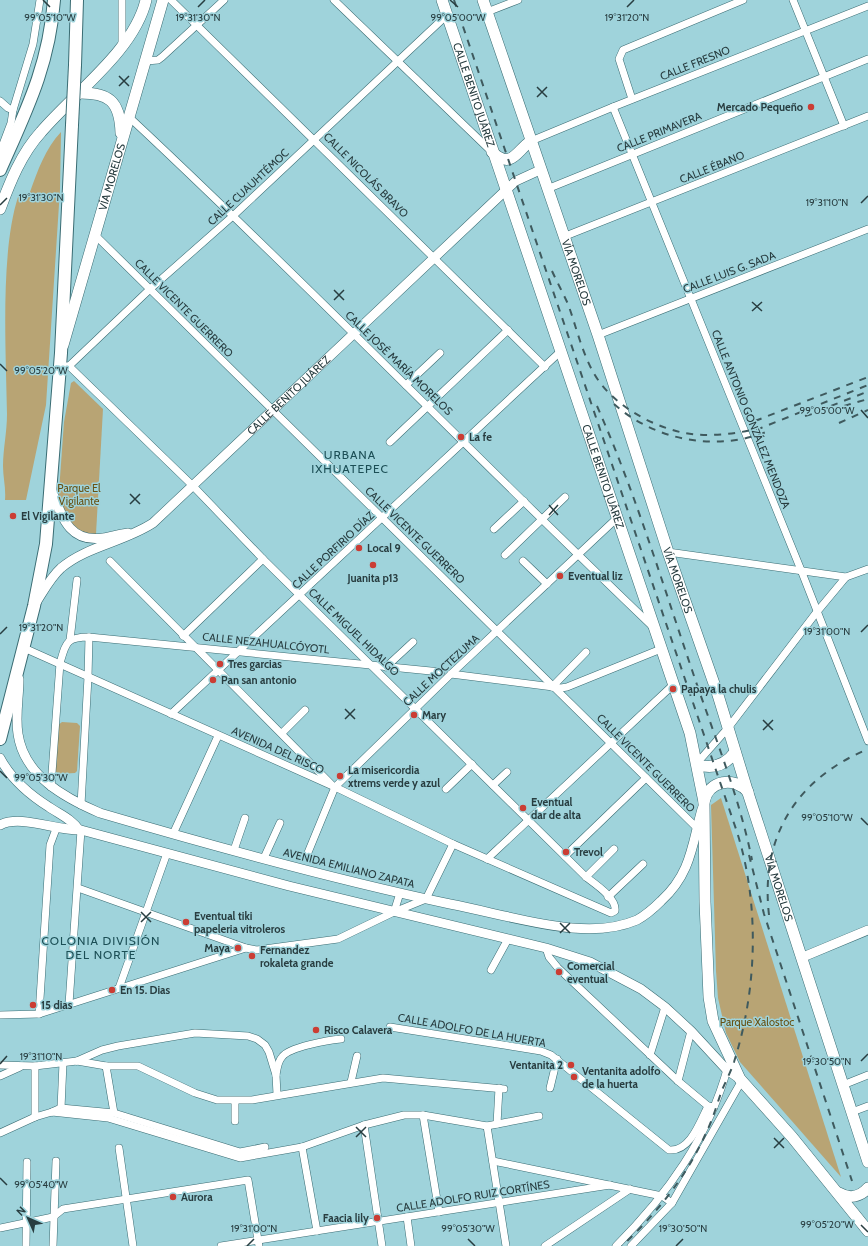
<svg xmlns="http://www.w3.org/2000/svg" width="868" height="1246" viewBox="0 0 868 1246" font-family="Cabin,sans-serif">
	<style>
		.green { fill: #b8a474 }
		.lines { fill: none; stroke-linecap: round; stroke-linejoin: round }
		.street-casing { stroke: #3a6c73; stroke-width: 8 }
		.secondary-casing { stroke: #3a6c73; stroke-width: 10 }
		.primary-casing { stroke: #3a6c73; stroke-width: 12 }
		.highway-casing { stroke: #3a6c73; stroke-width: 14 }
		.street { stroke: #fff; stroke-width: 7 }
		.secondary { stroke: #fff; stroke-width: 9 }
		.primary { stroke: #fff; stroke-width: 11 }
		.highway { stroke: #fff; stroke-width: 12 }
		.rail { stroke: #3f5a5e; stroke-width: 2; stroke-dasharray: 7 7; stroke-linecap: butt }
		.highway-bridge-casing { stroke: #3a6c73; stroke-width: 14; stroke-linecap: butt }
		.highway-bridge { stroke: #fff; stroke-width: 12 }
		.ticks { fill: none; stroke: #283d40; stroke-width: 1.5 }
		.poi-dot { fill: #cb3d34; stroke: #9fd3db; stroke-width: 1.5 }
		.labels { text-anchor: middle; stroke-width: 3; stroke-linejoin: round; paint-order: stroke }
		.street-label { font-size: 11px; fill: #283d40; stroke: #9fd3db }
		.poi-label { font-size: 11px; font-weight: bold; fill: #283d40; stroke: #9fd3db; text-anchor: start }
		.park-label { font-size: 11px; fill: #675113; stroke: #9fd3db }
		.neighbourhood-label { font-size: 12px; letter-spacing: 1px; fill: #1c4f56; stroke: #9fd3db }
		.ticks-label { font-size: 10px; text-anchor: middle; fill: #283d40; stroke: #9fd3db; stroke-width: 3; stroke-linejoin: round; paint-order: stroke }
	</style>
	<rect width="100%" height="100%" fill="#9fd3db"/>
	<g class="green">
		<path d="M61 132 60 189 46 405 26 500H5C6 487 3 478 3 466 3 449 7 432 7 414 6 352 0 253 18 197L30 192C38 170 45 149 61 132Z"/>
		<polygon points="74,381 103,409 96,534 89,536 73,530 58,505 64,422 71,383"/>
		<polygon points="62,722 77,723 80,726 77,771 75,773 57,774 55,771 58,725"/>
		<polygon points="721,798 841,1177 740,1062 726,1033 718,998 716,971 711,805"/>
	</g>
	<g class="lines">
		<defs>
			<g id="street">
				<polyline points="122,0 122,45"/>
				<polyline points="171,0 545,367"/>
				<polyline points="334,0 492,152"/>
				<polyline points="793,0 844,126"/>
				<polyline points="487,12 518,0"/>
				<polyline points="146,61 158,60 162,57 224,0"/>
				<polyline points="632,99 619,59 623,50 743,0"/>
				<polyline points="0,101 8,108 13,110"/>
				<polyline points="613,107 801,570 868,741"/>
				<path d="M129 117C307 283 476 458 652 626"/>
				<polyline points="531,141 613,107 868,6"/>
				<polyline points="0,152 11,123 13,110 33,44 40,0"/>
				<polyline points="547,189 868,59"/>
				<polyline points="95,235 697,828 700,829"/>
				<polyline points="563,237 868,116"/>
				<polyline points="598,335 868,229"/>
				<polyline points="65,366 69,366 149,290 234,215 447,15"/>
				<polyline points="406,385 440,353"/>
				<polyline points="390,442 508,330"/>
				<polyline points="494,529 524,501"/>
				<polyline points="668,552 846,577"/>
				<polyline points="505,555 565,497"/>
				<polyline points="110,561 331,784"/>
				<polyline points="523,561 547,584"/>
				<polyline points="183,636 263,559"/>
				<polyline points="70,640 77,580"/>
				<path d="M24 648 335 787 453 844 611 913 615 911C617 898 595 884 586 877L263 559 193 486 69 366"/>
				<polyline points="386,667 413,642"/>
				<polyline points="451,674 561,688 567,687 661,649"/>
				<polyline points="552,687 586,652"/>
				<polyline points="171,714 561,351"/>
				<polyline points="282,733 305,710"/>
				<polyline points="697,763 728,728 816,613 846,577 868,569"/>
				<polyline points="493,785 507,772"/>
				<path d="M51 787 60 663C66 643 66 637 89 637L441 672"/>
				<polyline points="446,789 472,764"/>
				<polyline points="81,805 88,677 89,637"/>
				<polyline points="173,834 218,736"/>
				<polyline points="234,850 245,818"/>
				<polyline points="307,855 335,787 451,674 616,519"/>
				<polyline points="565,856 646,778"/>
				<polyline points="264,858 280,823"/>
				<polyline points="487,859 674,684"/>
				<polyline points="586,877 614,849"/>
				<polyline points="78,888 246,948"/>
				<polyline points="608,897 643,864"/>
				<polyline points="394,912 400,893"/>
				<polyline points="546,948 549,957 558,968 678,1081 708,1106 714,1107"/>
				<polyline points="491,970 508,939"/>
				<polyline points="119,988 167,853"/>
				<polyline points="69,1004 81,830"/>
				<polyline points="39,1014 50,845 56,829"/>
				<polyline points="0,1015 39,1014 246,948 257,950 338,939 394,912 426,899 453,844"/>
				<path d="M390 1027 541 1051 551 1055 669 1150C690 1152 700 1122 708 1106"/>
				<polyline points="650,1055 665,1007"/>
				<polyline points="77,1061 102,1050 118,1046 195,1033 248,1036 257,1039 265,1045 269,1052 276,1075 277,1094"/>
				<polyline points="0,1065 35,1066 77,1061 106,1066 138,1066 195,1093 217,1100 252,1100 383,1078 504,1089"/>
				<polyline points="35,1066 35,1117"/>
				<polyline points="106,1066 114,1113"/>
				<path d="M276 1075C277 1069 278 1061 282 1057 289 1047 329 1040 341 1039"/>
				<polyline points="0,1076 20,1067"/>
				<polyline points="678,1081 691,1031"/>
				<polyline points="351,1082 357,1056"/>
				<polyline points="843,1085 868,1075"/>
				<polyline points="550,1088 557,1059"/>
				<polyline points="61,1108 63,1063"/>
				<polyline points="52,1112 61,1108 114,1113 240,1152 265,1147"/>
				<polyline points="852,1112 868,1106"/>
				<polyline points="423,1115 439,1212"/>
				<polyline points="235,1121 235,1101"/>
				<polyline points="497,1124 499,1088"/>
				<polyline points="364,1125 382,1246"/>
				<polyline points="487,1126 506,1246"/>
				<polyline points="0,1133 35,1117 52,1112 108,1118 240,1158 302,1147 364,1125 404,1115 423,1115 487,1126 539,1116"/>
				<polyline points="302,1147 317,1231"/>
				<polyline points="119,1148 133,1246"/>
				<polyline points="493,1161 662,1196 672,1203"/>
				<polyline points="407,1217 411,1246"/>
				<polyline points="0,1228 53,1217 63,1209 248,1180 259,1246"/>
				<polyline points="26,1246 27,1162"/>
				<polyline points="53,1246 56,1161"/>
				<polyline points="221,1246 610,1185"/>
				<polyline points="545,1246 630,1189"/>
				<path d="M616 1246C667 1195 709 1137 728 1066"/>
				<polyline points="631,1246 672,1203 741,1082"/>
			</g>
			<g id="secondary">
				<path d="M52 491C62 517 69 543 103 538 111 537 119 534 128 533"/>
				<path id="s1" d="M37 601C44 590 51 577 61 568 87 546 124 542 153 523L506 190 516 181 540 170"/>
				<path d="M19 679C19 697 15 716 18 734 24 776 65 798 100 813 216 847 332 879 450 904 491 912 531 924 572 928 594 930 616 929 637 920 646 915 654 908 661 901 691 874 692 845 702 809"/>
				<path d="M0 758C11 779 30 795 49 807 59 814 72 819 79 830"/>
				<path d="M0 825C20 814 57 831 81 830L289 886 546 948 590 962 641 989 665 1007 691 1031 727 1070 740 1079"/>
				<polyline points="803,957 868,930"/>
			</g>
			<g id="primary">
				<path id="s2" d="M442 0 690 733 704 802 705 902 709 997 713 1021 740 1079 792 1137 868 1231"/>
				<path id="s3" d="M483 0 598 335 668 552 718 695 748 793 868 1162"/>
				<path d="M77 93C109 92 120 101 121 133"/>
				<path d="M492 152C512 170 516 151 531 141"/>
				<path d="M0 209C10 182 21 154 41 132 74 93 134 51 146 0"/>
				<path id="s4" d="M63 345 163 0"/>
				<path d="M698 765C713 769 726 765 735 752"/>
				<path d="M704 802C708 780 735 776 748 792"/>
				<path d="M839 1193C849 1199 860 1197 868 1188"/>
			</g>
			<g id="highway">
				<polyline points="75,65 77,0"/>
				<path d="M0 170C26 111 49 66 54 0"/>
				<polyline points="0,739 34,606 46,544 61,353 72,125"/>
			</g>
		</defs>
		<use href="#street" class="street-casing"/>
		<use href="#secondary" class="secondary-casing"/>
		<use href="#primary" class="primary-casing"/>
		<use href="#highway" class="highway-casing"/>
		<use href="#street" class="street"/>
		<use href="#secondary" class="secondary"/>
		<use href="#primary" class="primary"/>
		<use href="#highway" class="highway"/>
		<g class="rail">
			<path d="M454 0 737 832C760 905 757 990 734 1062 731 1071 726 1081 722 1090 717 1104 713 1119 706 1133 687 1176 656 1214 622 1246"/>
			<path d="M552 271C557 282 563 293 568 304 576 326 581 349 592 370 608 401 646 424 680 432 705 438 736 434 761 428L868 385"/>
			<path d="M614 404C654 440 715 452 766 432"/>
			<path d="M597 406C635 492 662 582 692 670 713 733 739 795 752 860"/>
			<polyline points="844,406 868,399"/>
			<polyline points="818,411 864,393"/>
			<polyline points="805,416 823,411"/>
			<polyline points="755,421 868,377"/>
			<polyline points="839,423 868,410"/>
			<polyline points="749,855 764,914 852,1181"/>
			<path d="M769 915C760 837 796 779 868 749"/>
		</g>
		<defs>
			<polyline id="highway-bridge" points="72,125 75,65"/>
		</defs>
		<use href="#highway-bridge" class="highway-bridge-casing"/>
		<use href="#highway-bridge" class="highway-bridge"/>
	</g>
	<path class="ticks" d="M43 0 50 7M450 0 458 7M198 7 205 0M627 7 634 0M119 76 129 86M119 86 129 76M537 87 547 97M537 97 547 87M861 203 868 196M0 205 7 198M334 290 344 300M334 300 344 290M752 302 762 311M752 311 762 302M0 364 7 371M861 410 868 418M130 494 140 504M130 504 140 494M549 505 558 515M549 515 558 505M861 632 868 625M0 634 7 627M345 709 355 719M345 719 355 709M763 720 773 730M763 730 773 720M0 771 7 778M861 818 868 825M141 912 151 922M141 922 151 912M560 923 570 933M560 933 570 923M861 1061 868 1054M0 1064 7 1056M356 1127 366 1137M356 1137 366 1127M774 1138 784 1148M774 1148 784 1138M0 1178 7 1185M861 1225 868 1232M468 1239 475 1246M247 1246 254 1239M676 1246 683 1239"/>
	<g class="poi-dot">
		<circle cx="811" cy="107" r="4"/>
		<circle cx="461" cy="437" r="4"/>
		<circle cx="13" cy="516" r="4"/>
		<circle cx="359" cy="548" r="4"/>
		<circle cx="373" cy="565" r="4"/>
		<circle cx="560" cy="576" r="4"/>
		<circle cx="220" cy="664" r="4"/>
		<circle cx="213" cy="680" r="4"/>
		<circle cx="673" cy="689" r="4"/>
		<circle cx="414" cy="715" r="4"/>
		<circle cx="340" cy="776" r="4"/>
		<circle cx="523" cy="808" r="4"/>
		<circle cx="566" cy="852" r="4"/>
		<circle cx="186" cy="922" r="4"/>
		<circle cx="238" cy="948" r="4"/>
		<circle cx="252" cy="956" r="4"/>
		<circle cx="559" cy="972" r="4"/>
		<circle cx="112" cy="990" r="4"/>
		<circle cx="33" cy="1005" r="4"/>
		<circle cx="316" cy="1030" r="4"/>
		<circle cx="571" cy="1065" r="4"/>
		<circle cx="574" cy="1077" r="4"/>
		<circle cx="173" cy="1197" r="4"/>
		<circle cx="377" cy="1218" r="4"/>
	</g>
	<g class="labels">
		<g class="street-label">
			<text transform="translate(695 63) rotate(-22)" y="4">CALLE FRESNO</text>
			<text dy="4" stroke="none"><textPath href="#s2" startOffset="100">CALLE BENITO JUÁREZ</textPath></text>
			<text transform="translate(659 132) rotate(-22)" y="4">CALLE PRIMAVERA</text>
			<text transform="translate(712 167) rotate(-22)" y="4">CALLE ÉBANO</text>
			<text transform="translate(366 175) rotate(45)" y="4">CALLE NICOLÁS BRAVO</text>
			<text dy="4" stroke="none"><textPath href="#s4" startOffset="175">VÍA MORELOS</textPath></text>
			<text transform="translate(248 187) rotate(-43)" y="4">CALLE CUAUHTÉMOC</text>
			<text transform="translate(729 272) rotate(-21)" y="4">CALLE LUIS G. SADA</text>
			<text dy="4" stroke="none"><textPath href="#s3" startOffset="288">VÍA MORELOS</textPath></text>
			<text transform="translate(184 308) rotate(45)" y="4">CALLE VICENTE GUERRERO</text>
			<text transform="translate(399 363) rotate(44)" y="4">CALLE JOSÉ MARÍA MORELOS</text>
			<text dy="4" stroke="none"><textPath href="#s1" startOffset="330">CALLE BENITO JUÁREZ</textPath></text>
			<text transform="translate(751 419) rotate(68)" y="4">CALLE ANTONIO GONZÁLEZ MENDOZA</text>
			<text dy="4" stroke="none"><textPath href="#s2" startOffset="503">CALLE BENITO JUÁREZ</textPath></text>
			<text transform="translate(415 535) rotate(44)" y="4">CALLE VICENTE GUERRERO</text>
			<text transform="translate(333 550) rotate(-43)" y="4">CALLE PORFIRIO DÍAZ</text>
			<text dy="4" stroke="none"><textPath href="#s3" startOffset="612">VÍA MORELOS</textPath></text>
			<text transform="translate(354 632) rotate(44)" y="4">CALLE MIGUEL HIDALGO</text>
			<text transform="translate(266 643) rotate(6)" y="4">CALLE NEZAHUALCÓYOTL</text>
			<text transform="translate(441 670) rotate(-43)" y="4">CALLE MOCTEZUMA</text>
			<text transform="translate(278 750) rotate(24)" y="4">AVENIDA DEL RISCO</text>
			<text transform="translate(646 763) rotate(45)" y="4">CALLE VICENTE GUERRERO</text>
			<text transform="translate(349 868) rotate(14)" y="4">AVENIDA EMILIANO ZAPATA</text>
			<text dy="4" stroke="none"><textPath href="#s3" startOffset="936">VÍA MORELOS</textPath></text>
			<text transform="translate(472 1030) rotate(10)" y="4">CALLE ADOLFO DE LA HUERTA</text>
			<text transform="translate(473 1196) rotate(-9)" y="4">CALLE ADOLFO RUIZ CORTÍNES</text>
		</g>
		<g class="poi-label">
			<text x="803" y="111" text-anchor="end">Mercado Pequeño</text>
			<text x="469" y="441">La fe</text>
			<text x="21" y="520">El Vigilante</text>
			<text x="367" y="552">Local 9</text>
			<text x="568" y="580">Eventual liz</text>
			<text x="373" y="582" text-anchor="middle">Juanita p13</text>
			<text x="228" y="668">Tres garcias</text>
			<text x="221" y="684">Pan san antonio</text>
			<text x="681" y="693">Papaya la chulis</text>
			<text x="422" y="719">Mary</text>
			<text x="348" y="774">La misericordia<tspan x="348" dy="13">xtrems verde y azul</tspan></text>
			<text x="531" y="806">Eventual<tspan x="531" dy="13">dar de alta</tspan></text>
			<text x="574" y="856">Trevol</text>
			<text x="194" y="920">Eventual tiki<tspan x="194" dy="13">papeleria vitroleros</tspan></text>
			<text x="230" y="952" text-anchor="end">Maya</text>
			<text x="260" y="954">Fernandez<tspan x="260" dy="13">rokaleta grande</tspan></text>
			<text x="567" y="970">Comercial<tspan x="567" dy="13">eventual</tspan></text>
			<text x="120" y="994">En 15. Dias</text>
			<text x="41" y="1009">15 dias</text>
			<text x="324" y="1034">Risco Calavera</text>
			<text x="563" y="1069" text-anchor="end">Ventanita 2</text>
			<text x="582" y="1075">Ventanita adolfo<tspan x="582" dy="13">de la huerta</tspan></text>
			<text x="181" y="1201">Aurora</text>
			<text x="369" y="1222" text-anchor="end">Faacia lily</text>
		</g>
		<g class="park-label">
			<text x="79" y="492">Parque El<tspan x="79" dy="13">Vigilante</tspan></text>
			<text x="757" y="1026">Parque Xalostoc</text>
		</g>
		<g class="neighbourhood-label">
			<text x="350" y="459">URBANA<tspan x="350" dy="14">IXHUATEPEC</tspan></text>
			<text x="101" y="945">COLONIA DIVISIÓN<tspan x="101" dy="14">DEL NORTE</tspan></text>
		</g>
	</g>
	<g class="ticks-label">
		<text x="50" y="21">99°05'10"W</text>
		<text x="198" y="21">19°31'30"N</text>
		<text x="458" y="21">99°05'00"W</text>
		<text x="627" y="21">19°31'20"N</text>
		<text x="41" y="201">19°31'30"N</text>
		<text x="827" y="206">19°31'10"N</text>
		<text x="41" y="374">99°05'20"W</text>
		<text x="827" y="414">99°05'00"W</text>
		<text x="41" y="631">19°31'20"N</text>
		<text x="827" y="635">19°31'00"N</text>
		<text x="41" y="781">99°05'30"W</text>
		<text x="827" y="821">99°05'10"W</text>
		<text x="41" y="1060">19°31'10"N</text>
		<text x="827" y="1065">19°30'50"N</text>
		<text x="41" y="1188">99°05'40"W</text>
		<text x="827" y="1228">99°05'20"W</text>
		<text x="254" y="1232">19°31'00"N</text>
		<text x="468" y="1232">99°05'30"W</text>
		<text x="683" y="1232">19°30'50"N</text>
	</g>
	<g transform="translate(28 1218) rotate(315)" stroke="#9fd3db" stroke-width="3" paint-order="stroke">
	<path d="M0-3L7 15L0 10L-7 15Z" fill="#283d40"/>
	<text y="-6" font-size="11" font-weight="bold" text-anchor="middle" fill="#283d40">N</text>
	</g>
</svg>
